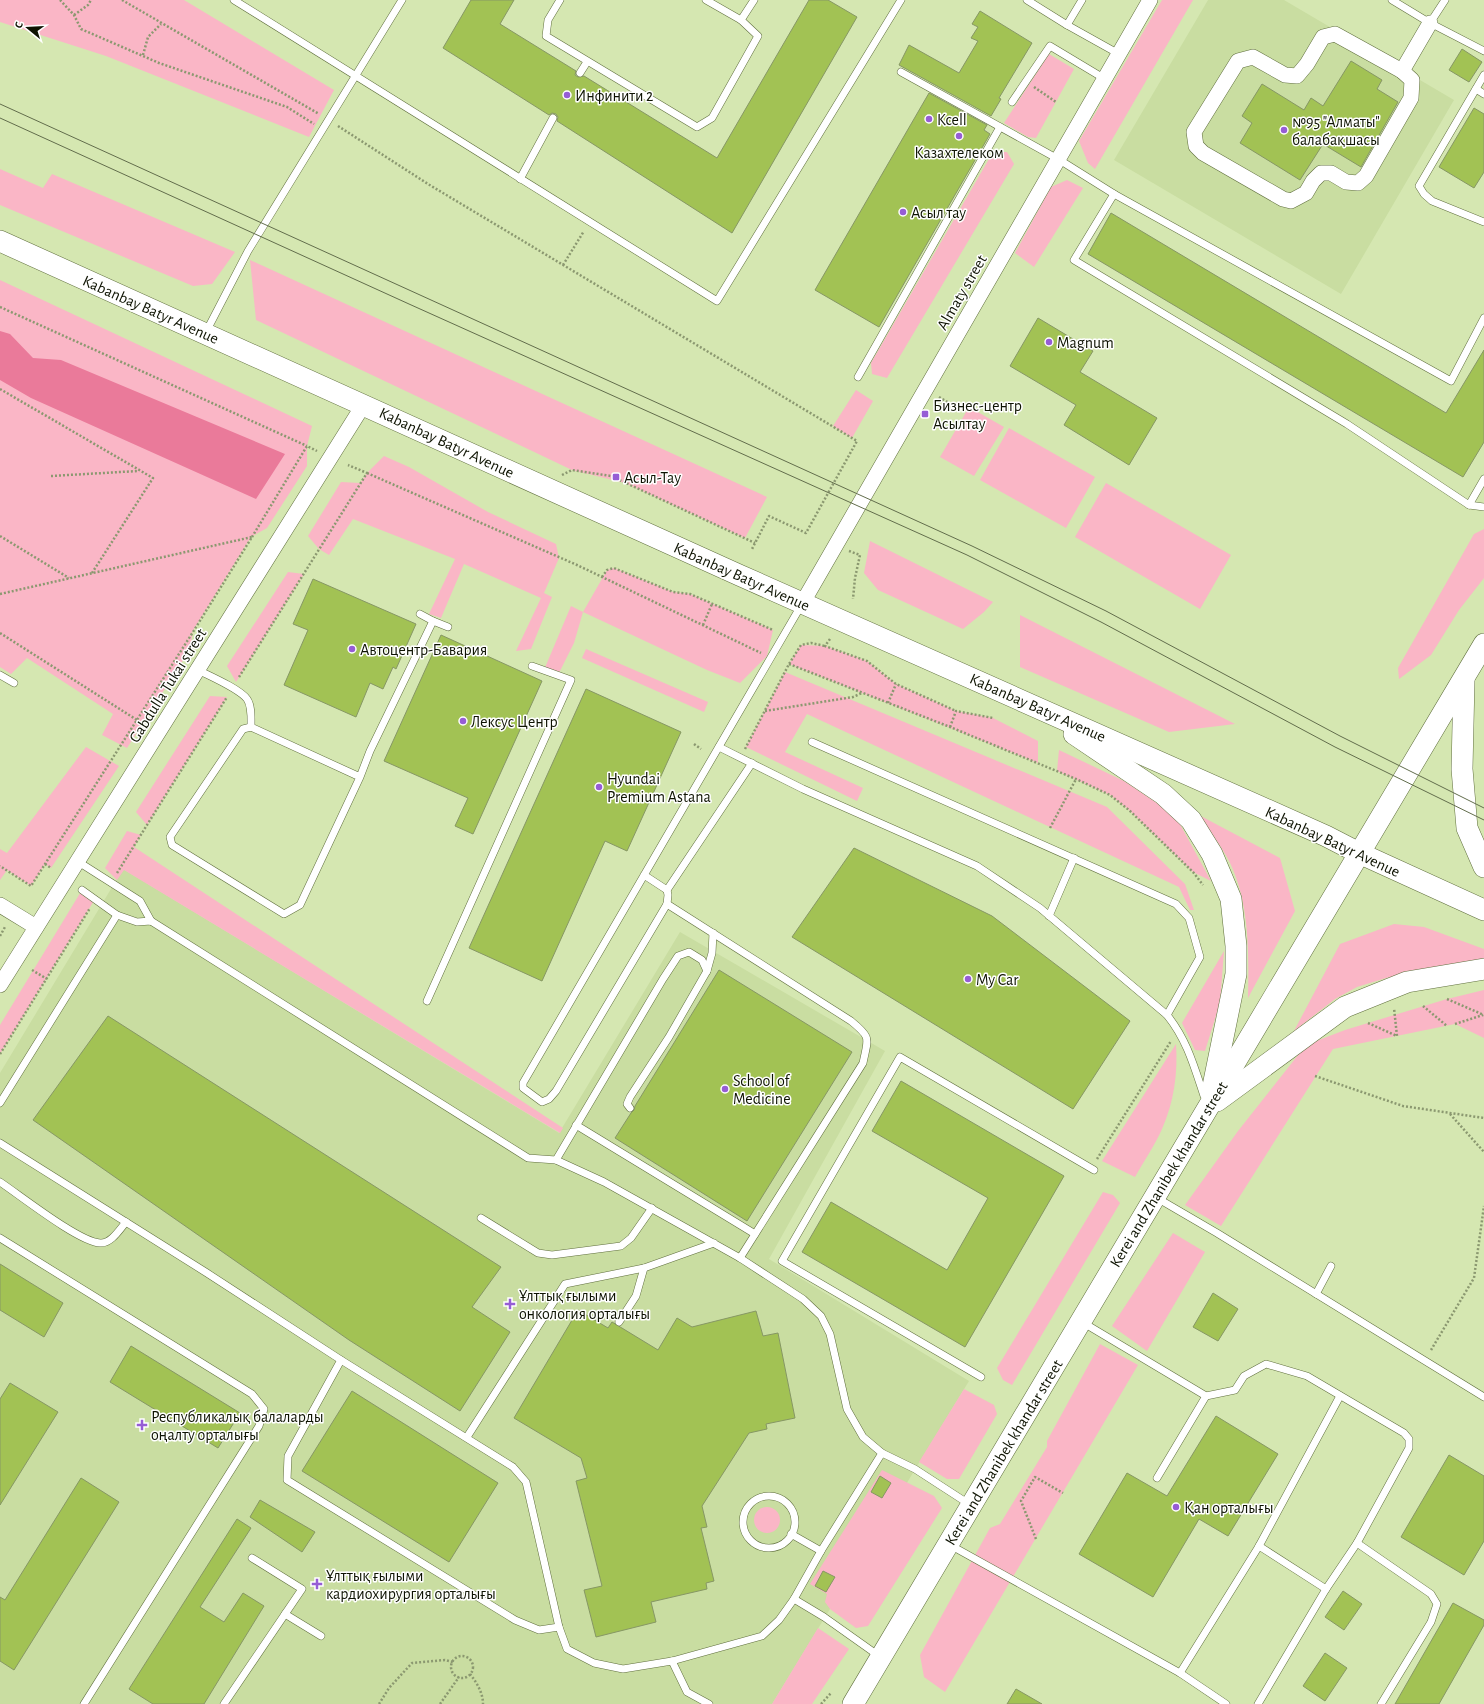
<svg xmlns="http://www.w3.org/2000/svg" width="1484" height="1704" viewBox="0 0 1484 1704" font-family="'Alegreya Sans',sans-serif">
	<style>
		.built { fill: #c9dda1 }
		.green { fill: #fab6c6 }
		.forest { fill: #ea7a9a }
		.building { fill: #a2c254; stroke: #869764 }
		.lines { fill: none; stroke-linecap: round; stroke-linejoin: round }
		.service-casing { stroke: #606f3e; stroke-width: 8 }
		.minor-casing { stroke: #606f3e; stroke-width: 16 }
		.secondary-casing { stroke: #606f3e; stroke-width: 22 }
		.path { stroke: #8b9870; stroke-width: 2.5; stroke-dasharray: 2 2; stroke-linecap: butt }
		.service { stroke: #fff; stroke-width: 7 }
		.minor { stroke: #fff; stroke-width: 15 }
		.secondary { stroke: #fff; stroke-width: 21 }
		.tram { stroke: #626d4c; stroke-width: 1 }
		.poi-dot { fill: #965dd5; stroke: #fff; stroke-width: 1.5 }
		.labels { text-anchor: middle; stroke-width: 3; stroke-linejoin: round; paint-order: stroke }
		.poi-label { font-size: 16px; fill: #0e1302; stroke: #fff; text-anchor: start }
		.street-label { font-size: 16px; fill: #0e1302; stroke: #fff }
	</style>
	<rect width="100%" height="100%" fill="#d5e7b1"/>
	<g class="built">
		<polygon points="1208,0 1284,0 1454,100 1341,294 1114,160"/>
		<polygon points="123,869 559,1133 680,932 885,1051 769,1259 969,1381 772,1704 0,1704 0,1073"/>
	</g>
	<g class="green">
		<polygon points="0,0 184,0 334,90 309,137 106,56 0,22"/>
		<polygon points="1162,0 1193,0 1095,169 1088,163 1079,141"/>
		<polygon points="1049,54 1074,69 1036,138 1028,137 1004,123"/>
		<polygon points="993,152 1007,152 1014,164 887,378 872,374 871,363"/>
		<polygon points="0,169 43,188 52,174 235,252 212,284 193,286 0,205"/>
		<polygon points="1067,180 1083,188 1034,267 1015,253 1051,187"/>
		<polygon points="250,260 767,497 745,538 625,483 572,470 256,320"/>
		<polygon points="0,280 312,426 307,446 307,466 267,528 251,537 184,645 193,632 189,651 127,748 102,735 113,714 27,658 11,674 0,667"/>
		<polygon points="856,390 873,401 852,438 833,426"/>
		<polygon points="969,407 1004,427 974,476 940,457"/>
		<polygon points="1009,428 1095,477 1066,528 980,480"/>
		<polygon points="384,456 409,467 488,512 556,544 559,558 544,593 552,597 531,649 516,651 541,598 464,564 441,618 429,614 455,559 353,519 329,555 319,549 308,536 341,482 360,483 367,473"/>
		<polygon points="1106,483 1231,555 1200,609 1075,537"/>
		<polygon points="1484,529 1484,578 1459,610 1431,655 1399,679 1398,668 1474,534"/>
		<polygon points="870,541 993,602 984,612 963,629 878,590 864,573"/>
		<polygon points="614,568 673,592 690,594 773,630 767,656 740,683 707,670 583,612 574,643 558,675 544,670 571,606 583,612 607,570"/>
		<polygon points="288,572 304,574 236,682 227,666"/>
		<polygon points="1020,615 1235,724 1169,732 1020,667"/>
		<polygon points="801,645 825,646 867,661 896,684 956,711 993,718 1038,741 1038,763 789,664"/>
		<polygon points="586,649 708,702 704,712 582,658"/>
		<polygon points="785,672 1107,807 1185,884 1194,910 1190,910 1179,887 807,714 785,752 863,788 857,801 746,747"/>
		<polygon points="210,696 227,697 147,825 136,812"/>
		<polygon points="86,747 119,766 51,868 45,864 31,886 7,870 0,880 0,849 7,853"/>
		<polygon points="1059,750 1124,781 1175,815 1211,881 1193,872 1129,810 1110,795 1057,771"/>
		<path d="M1197 814 1280 858 1295 911 1248 998C1249 950 1250 891 1222 849 1215 837 1205 826 1197 814Z"/>
		<polygon points="127,831 141,835 134,847 563,1128 560,1133 124,870 117,880 105,868"/>
		<polygon points="82,890 95,899 0,1054 0,1025"/>
		<polygon points="1394,924 1424,927 1484,949 1484,960 1386,978 1357,987 1335,999 1294,1031 1340,944"/>
		<polygon points="1224,951 1220,1003 1205,1051 1195,1050 1182,1023"/>
		<polygon points="1484,990 1484,1038 1455,1024 1333,1049 1221,1226 1185,1205 1238,1131 1306,1045 1345,1030 1447,999"/>
		<path d="M1176 1044C1178 1073 1174 1102 1162 1129 1155 1145 1144 1161 1135 1177L1102 1161Z"/>
		<polygon points="1103,1192 1113,1195 1120,1203 1012,1385 1003,1380 997,1368"/>
		<polygon points="1173,1233 1205,1252 1147,1351 1112,1326"/>
		<polygon points="1100,1344 1138,1365 945,1692 924,1677 920,1655 990,1528 1000,1524 1047,1447 1047,1441"/>
		<polygon points="964,1389 994,1405 997,1414 959,1479 947,1479 919,1462"/>
		<polygon points="882,1470 934,1496 942,1508 868,1626 856,1628 830,1609 825,1602 827,1594 810,1584"/>
		<circle cx="767" cy="1520" r="13"/>
		<polygon points="818,1628 849,1649 812,1704 772,1704"/>
	</g>
	<polygon class="forest" points="0,331 10,334 33,358 61,360 285,454 256,499 31,398 0,380"/>
	<g class="building">
		<polygon points="471,0 514,0 500,24 576,71 575,75 578,77 584,76 717,158 809,0 828,0 857,17 732,233 557,121 558,117 556,114 552,113 549,115 443,48"/>
		<polygon points="980,11 1032,43 999,98 1001,99 991,116 899,65 909,45 959,73 978,41 971,38 978,27 972,24"/>
		<polygon points="1462,49 1482,62 1469,82 1449,70"/>
		<polygon points="1351,61 1382,80 1377,89 1398,102 1361,167 1323,144 1300,180 1240,143 1252,123 1242,116 1262,84 1304,110 1311,98 1323,106"/>
		<polygon points="929,93 987,125 984,130 990,134 879,327 815,290"/>
		<polygon points="1474,108 1484,114 1484,172 1474,188 1439,167"/>
		<polygon points="1111,213 1446,413 1484,350 1484,442 1463,477 1088,254"/>
		<polygon points="1038,318 1093,351 1080,372 1157,418 1129,465 1064,425 1076,405 1010,366"/>
		<polygon points="313,579 416,624 396,669 393,667 383,689 370,683 356,717 284,685 308,630 293,624"/>
		<polygon points="441,635 542,681 473,834 455,826 468,798 384,761"/>
		<polygon points="586,689 681,732 627,851 605,841 542,981 469,948"/>
		<polygon points="854,848 992,916 1130,1021 1073,1109 792,937"/>
		<polygon points="719,970 852,1052 747,1221 615,1138 631,1113 634,1110 635,1106"/>
		<polygon points="108,1016 501,1267 472,1307 510,1332 460,1411 349,1340 33,1120"/>
		<polygon points="901,1081 1064,1176 965,1347 802,1252 831,1202 947,1270 988,1198 872,1131"/>
		<polygon points="0,1264 63,1303 44,1337 0,1310"/>
		<polygon points="1213,1293 1238,1309 1218,1341 1193,1327"/>
		<polygon points="578,1310 608,1328 612,1322 658,1350 677,1318 692,1327 756,1311 763,1336 778,1333 795,1418 766,1424 767,1429 749,1433 702,1506 707,1527 701,1528 714,1581 706,1583 707,1589 651,1602 656,1622 596,1637 584,1590 602,1586 576,1481 587,1478 581,1458 514,1418"/>
		<polygon points="131,1346 240,1413 218,1448 110,1382"/>
		<polygon points="10,1383 58,1412 0,1505 0,1399"/>
		<polygon points="352,1391 498,1483 449,1562 302,1471"/>
		<polygon points="1216,1416 1278,1454 1228,1536 1199,1519 1153,1597 1079,1554 1127,1473 1167,1496"/>
		<polygon points="1449,1455 1484,1476 1484,1541 1464,1575 1401,1537"/>
		<polygon points="880,1476 891,1483 882,1498 871,1492"/>
		<polygon points="81,1478 119,1502 14,1670 0,1661 0,1597 5,1600"/>
		<polygon points="260,1500 315,1532 302,1552 250,1517"/>
		<polygon points="237,1519 251,1528 200,1607 224,1622 243,1593 264,1606 204,1704 153,1704 129,1689"/>
		<polygon points="823,1571 835,1577 826,1592 815,1586"/>
		<polygon points="1343,1591 1362,1604 1344,1630 1325,1617"/>
		<polygon points="1453,1603 1484,1620 1484,1625 1439,1704 1395,1704"/>
		<polygon points="1325,1653 1347,1668 1325,1701 1303,1686"/>
		<polygon points="1016,1689 1042,1704 1007,1704"/>
	</g>
	<g class="lines">
		<defs>
			<g id="service">
				<polyline points="234,0 717,301 901,0"/>
				<polyline points="560,0 548,20 546,36 697,127 712,118 758,36 741,20 754,0"/>
				<polyline points="706,0 741,20"/>
				<polyline points="1027,0 1067,25"/>
				<polyline points="1082,0 1067,25 1119,54"/>
				<polyline points="1392,0 1430,23 1484,51"/>
				<polyline points="1430,23 1445,0"/>
				<polyline points="901,72 1058,159 1114,194 1074,260 1347,424 1469,505"/>
				<polyline points="580,73 587,62"/>
				<polyline points="1484,75 1419,186 1424,194 1432,201 1484,222"/>
				<polyline points="1476,89 1484,94"/>
				<polyline points="1012,102 1050,46 1105,79"/>
				<polyline points="520,179 553,118"/>
				<polyline points="1114,194 1451,381 1484,318"/>
				<polyline points="206,332 248,251 402,0"/>
				<polyline points="858,377 1000,127"/>
				<polyline points="1484,479 1469,505 1484,507"/>
				<polyline points="420,614 433,621"/>
				<path d="M198 670C210 676 240 689 247 699 252 706 251 719 251 727"/>
				<polyline points="0,675 14,683"/>
				<polyline points="812,742 1176,904 1189,918 1200,957 1167,1015"/>
				<path d="M719 747 803 789 977 866 1040 908 1167 1015C1187 1040 1194 1066 1204 1096"/>
				<polyline points="360,777 251,727 243,729 170,837 172,845 284,914 300,905 360,777 370,751 433,621 448,627"/>
				<polyline points="77,861 140,901 151,921"/>
				<polyline points="644,875 667,890 668,895 667,904 556,1091 549,1099 542,1102 523,1088 523,1083 802,604"/>
				<polyline points="82,890 117,915"/>
				<polyline points="667,890 752,763"/>
				<path d="M667 904 851 1021C872 1038 868 1038 863 1063L740 1258"/>
				<polyline points="1049,916 1074,858"/>
				<polyline points="707,971 712,953 713,933"/>
				<polyline points="427,1001 571,680 532,666"/>
				<polyline points="0,1103 117,915 137,922 151,921 528,1158 556,1160 604,1182 740,1258 803,1299 821,1316 830,1334 847,1409 863,1437 882,1453 915,1469 969,1504"/>
				<polyline points="576,1125 755,1234"/>
				<polyline points="0,1143 207,1273 341,1360 513,1467 526,1482 559,1627 567,1649 594,1663 623,1669 672,1661 762,1636 779,1620 794,1599 824,1617 879,1656"/>
				<polyline points="556,1160 663,979 678,956 689,952 702,960 707,971 669,1037 630,1097 627,1104 630,1108"/>
				<path d="M0 1182C21 1196 79 1242 100 1243 111 1244 120 1229 126 1222"/>
				<polyline points="1157,1198 1217,1233 1484,1397"/>
				<polyline points="481,1218 538,1253 552,1255 621,1246 631,1238 652,1208"/>
				<polyline points="0,1238 252,1394 264,1409 259,1426 84,1704"/>
				<polyline points="1316,1294 1331,1266"/>
				<polyline points="619,1322 636,1296 644,1268"/>
				<polyline points="1082,1322 1206,1396"/>
				<polyline points="341,1360 288,1456 287,1480 515,1620 539,1630 559,1627"/>
				<polyline points="981,1377 782,1261 900,1057 1094,1170"/>
				<polyline points="467,1437 565,1284 644,1268 714,1243"/>
				<polyline points="1157,1478 1206,1396 1235,1390 1244,1376 1266,1364 1307,1376 1404,1433 1409,1439 1409,1448 1357,1543 1326,1589 1258,1704"/>
				<circle cx="769" cy="1522" r="26"/>
				<polyline points="791,1534 821,1551"/>
				<polyline points="1357,1543 1431,1594 1437,1604 1431,1622 1381,1704"/>
				<polyline points="950,1545 1180,1673 1226,1704"/>
				<polyline points="1259,1546 1326,1589"/>
				<polyline points="794,1599 821,1551 882,1453"/>
				<polyline points="285,1614 321,1636"/>
				<polyline points="672,1661 687,1692 709,1704"/>
				<polyline points="1180,1673 1259,1546 1340,1396"/>
				<polyline points="224,1704 302,1589 252,1558"/>
			</g>
			<g id="minor">
				<polygon points="1335,34 1402,71 1412,80 1411,98 1366,176 1358,183 1346,182 1331,173 1321,173 1313,181 1306,193 1291,201 1283,199 1203,153 1196,146 1194,132 1238,61 1253,57 1285,75 1297,76 1307,64 1323,37"/>
				<polyline points="1402,71 1430,23"/>
				<polyline points="803,602 1150,0"/>
				<polyline points="0,905 36,927"/>
				<polyline points="0,985 364,404"/>
			</g>
			<g id="secondary">
				<polyline points="0,241 739,575 1326,836 1359,853 1484,910"/>
				<polyline points="1464,681 1462,769 1467,828 1484,867"/>
				<polyline points="1074,734 1163,794 1191,820 1212,854 1231,899 1236,946 1236,974 1212,1091"/>
				<polyline points="1217,1101 1345,1007 1407,982 1484,969"/>
				<polyline points="853,1704 1484,644"/>
			</g>
		</defs>
		<use href="#service" class="service-casing"/>
		<use href="#minor" class="minor-casing"/>
		<use href="#secondary" class="secondary-casing"/>
		<g class="path">
			<polyline points="60,0 74,15 81,29 159,63 287,107 314,124"/>
			<polyline points="122,0 319,114"/>
			<polyline points="74,15 88,5 91,0"/>
			<polyline points="143,55 148,37 161,24"/>
			<polyline points="1034,87 1056,102"/>
			<polyline points="338,126 428,184 857,441 806,533 769,516 752,549"/>
			<polyline points="563,265 584,231"/>
			<polyline points="0,307 307,446"/>
			<polyline points="0,389 153,478 92,573"/>
			<polyline points="939,397 949,403"/>
			<polyline points="367,473 577,565 761,653"/>
			<polyline points="562,475 572,470 611,476 755,543"/>
			<polyline points="51,476 138,471"/>
			<polyline points="0,536 69,578"/>
			<polyline points="252,537 307,446 317,451"/>
			<polyline points="849,551 860,555 855,578 853,599"/>
			<polyline points="602,577 607,570 614,568 673,592 690,594 773,630"/>
			<polyline points="0,594 252,537 193,632 31,886 0,866"/>
			<polyline points="703,625 712,604"/>
			<polyline points="0,633 137,720"/>
			<polyline points="830,639 825,646 867,661 896,684 956,711"/>
			<polyline points="789,664 950,727 1076,779 1110,795 1129,810 1193,872 1203,885"/>
			<polyline points="239,677 367,473 348,465"/>
			<polyline points="888,703 896,684"/>
			<polyline points="765,711 853,697 862,693"/>
			<polyline points="950,727 956,711 993,718"/>
			<polyline points="694,744 701,749"/>
			<polyline points="745,749 789,664 801,645 811,643 825,646"/>
			<polyline points="1050,828 1076,779"/>
			<polyline points="45,864 51,868"/>
			<polyline points="117,873 227,697"/>
			<polyline points="0,936 5,927"/>
			<polyline points="32,970 47,979"/>
			<polyline points="1447,999 1484,1015"/>
			<polyline points="1423,1006 1447,1026"/>
			<polyline points="1368,1023 1397,1036 1394,1008"/>
			<polyline points="1455,1024 1483,1015"/>
			<polyline points="0,1054 90,908"/>
			<polyline points="1315,1076 1403,1106 1484,1118"/>
			<polyline points="1450,1114 1484,1152"/>
			<polyline points="1097,1159 1171,1041"/>
			<polyline points="1431,1350 1474,1278 1484,1206"/>
			<polyline points="1036,1539 1021,1501 1035,1477 1063,1493"/>
			<circle cx="462" cy="1667" r="11"/>
			<path d="M470 1674C477 1683 483 1693 483 1704"/>
			<polyline points="379,1704 389,1688 412,1663 445,1660 453,1662"/>
			<polyline points="440,1704 459,1677"/>
			<polyline points="821,1704 831,1693"/>
		</g>
		<use href="#service" class="service"/>
		<use href="#minor" class="minor"/>
		<use href="#secondary" class="secondary"/>
		<g class="tram">
			<polyline points="0,104 972,546 1106,611 1340,736 1484,808"/>
			<polyline points="0,118 409,304 967,555 1101,622 1335,747 1484,820"/>
		</g>
	</g>
	<g class="poi-dot">
		<circle cx="567" cy="95" r="4"/>
		<circle cx="929" cy="119" r="4"/>
		<circle cx="1284" cy="130" r="4"/>
		<circle cx="959" cy="136" r="4"/>
		<circle cx="903" cy="212" r="4"/>
		<circle cx="1049" cy="342" r="4"/>
		<rect x="921" y="410" width="8" height="8" rx="2"/>
		<rect x="612" y="473" width="8" height="8" rx="2"/>
		<circle cx="352" cy="649" r="4"/>
		<circle cx="463" cy="721" r="4"/>
		<circle cx="599" cy="787" r="4"/>
		<circle cx="968" cy="979" r="4"/>
		<circle cx="725" cy="1089" r="4"/>
		<path d="M508 1298h4v4h4v4h-4v4h-4v-4h-4v-4h4z"/>
		<path d="M140 1419h4v4h4v4h-4v4h-4v-4h-4v-4h4z"/>
		<circle cx="1176" cy="1507" r="4"/>
		<path d="M315 1578h4v4h4v4h-4v4h-4v-4h-4v-4h4z"/>
	</g>
	<g class="labels">
		<g class="poi-label">
			<text x="575" y="101">Инфинити 2</text>
			<text x="937" y="125">Kcell</text>
			<text x="1292" y="127">№95 "Алматы"<tspan x="1292" dy="18">балабақшасы</tspan></text>
			<text x="959" y="158" text-anchor="middle">Казахтелеком</text>
			<text x="911" y="218">Асыл тау</text>
			<text x="1057" y="348">Magnum</text>
			<text x="933" y="411">Бизнес-центр<tspan x="933" dy="18">Асылтау</tspan></text>
			<text x="624" y="483">Асыл-Тау</text>
			<text x="360" y="655">Автоцентр-Бавария</text>
			<text x="471" y="727">Лексус Центр</text>
			<text x="607" y="784">Hyundai<tspan x="607" dy="18">Premium Astana</tspan></text>
			<text x="976" y="985">My Car</text>
			<text x="733" y="1086">School of<tspan x="733" dy="18">Medicine</tspan></text>
			<text x="519" y="1301">Ұлттық ғылыми<tspan x="519" dy="18">онкология орталығы</tspan></text>
			<text x="151" y="1422">Республикалық балаларды<tspan x="151" dy="18">оңалту орталығы</tspan></text>
			<text x="1184" y="1513">Қан орталығы</text>
			<text x="326" y="1581">Ұлттық ғылыми<tspan x="326" dy="18">кардиохирургия орталығы</tspan></text>
		</g>
		<g class="street-label">
			<text transform="translate(961 292) rotate(-60)" y="6">Almaty street</text>
			<text transform="translate(151 309) rotate(24)" y="6">Kabanbay Batyr Avenue</text>
			<text transform="translate(447 442) rotate(25)" y="6">Kabanbay Batyr Avenue</text>
			<text transform="translate(742 576) rotate(24)" y="6">Kabanbay Batyr Avenue</text>
			<text transform="translate(167 685) rotate(-58)" y="6">Gabdulla Tukai street</text>
			<text transform="translate(1038 707) rotate(24)" y="6">Kabanbay Batyr Avenue</text>
			<text transform="translate(1333 841) rotate(25)" y="6">Kabanbay Batyr Avenue</text>
			<text transform="translate(1168 1174) rotate(-59)" y="6">Kerei and Zhanibek khandar street</text>
			<text transform="translate(1003 1452) rotate(-59)" y="6">Kerei and Zhanibek khandar street</text>
		</g>
	</g>
	<g transform="translate(28 28) rotate(288)" stroke="#ffffff" stroke-width="3" paint-order="stroke">
	<path d="M0-3L7 15L0 10L-7 15Z" fill="#0e1302"/>
	<text y="-6" font-size="11" font-weight="bold" text-anchor="middle" fill="#0e1302">С</text>
	</g>
</svg>
